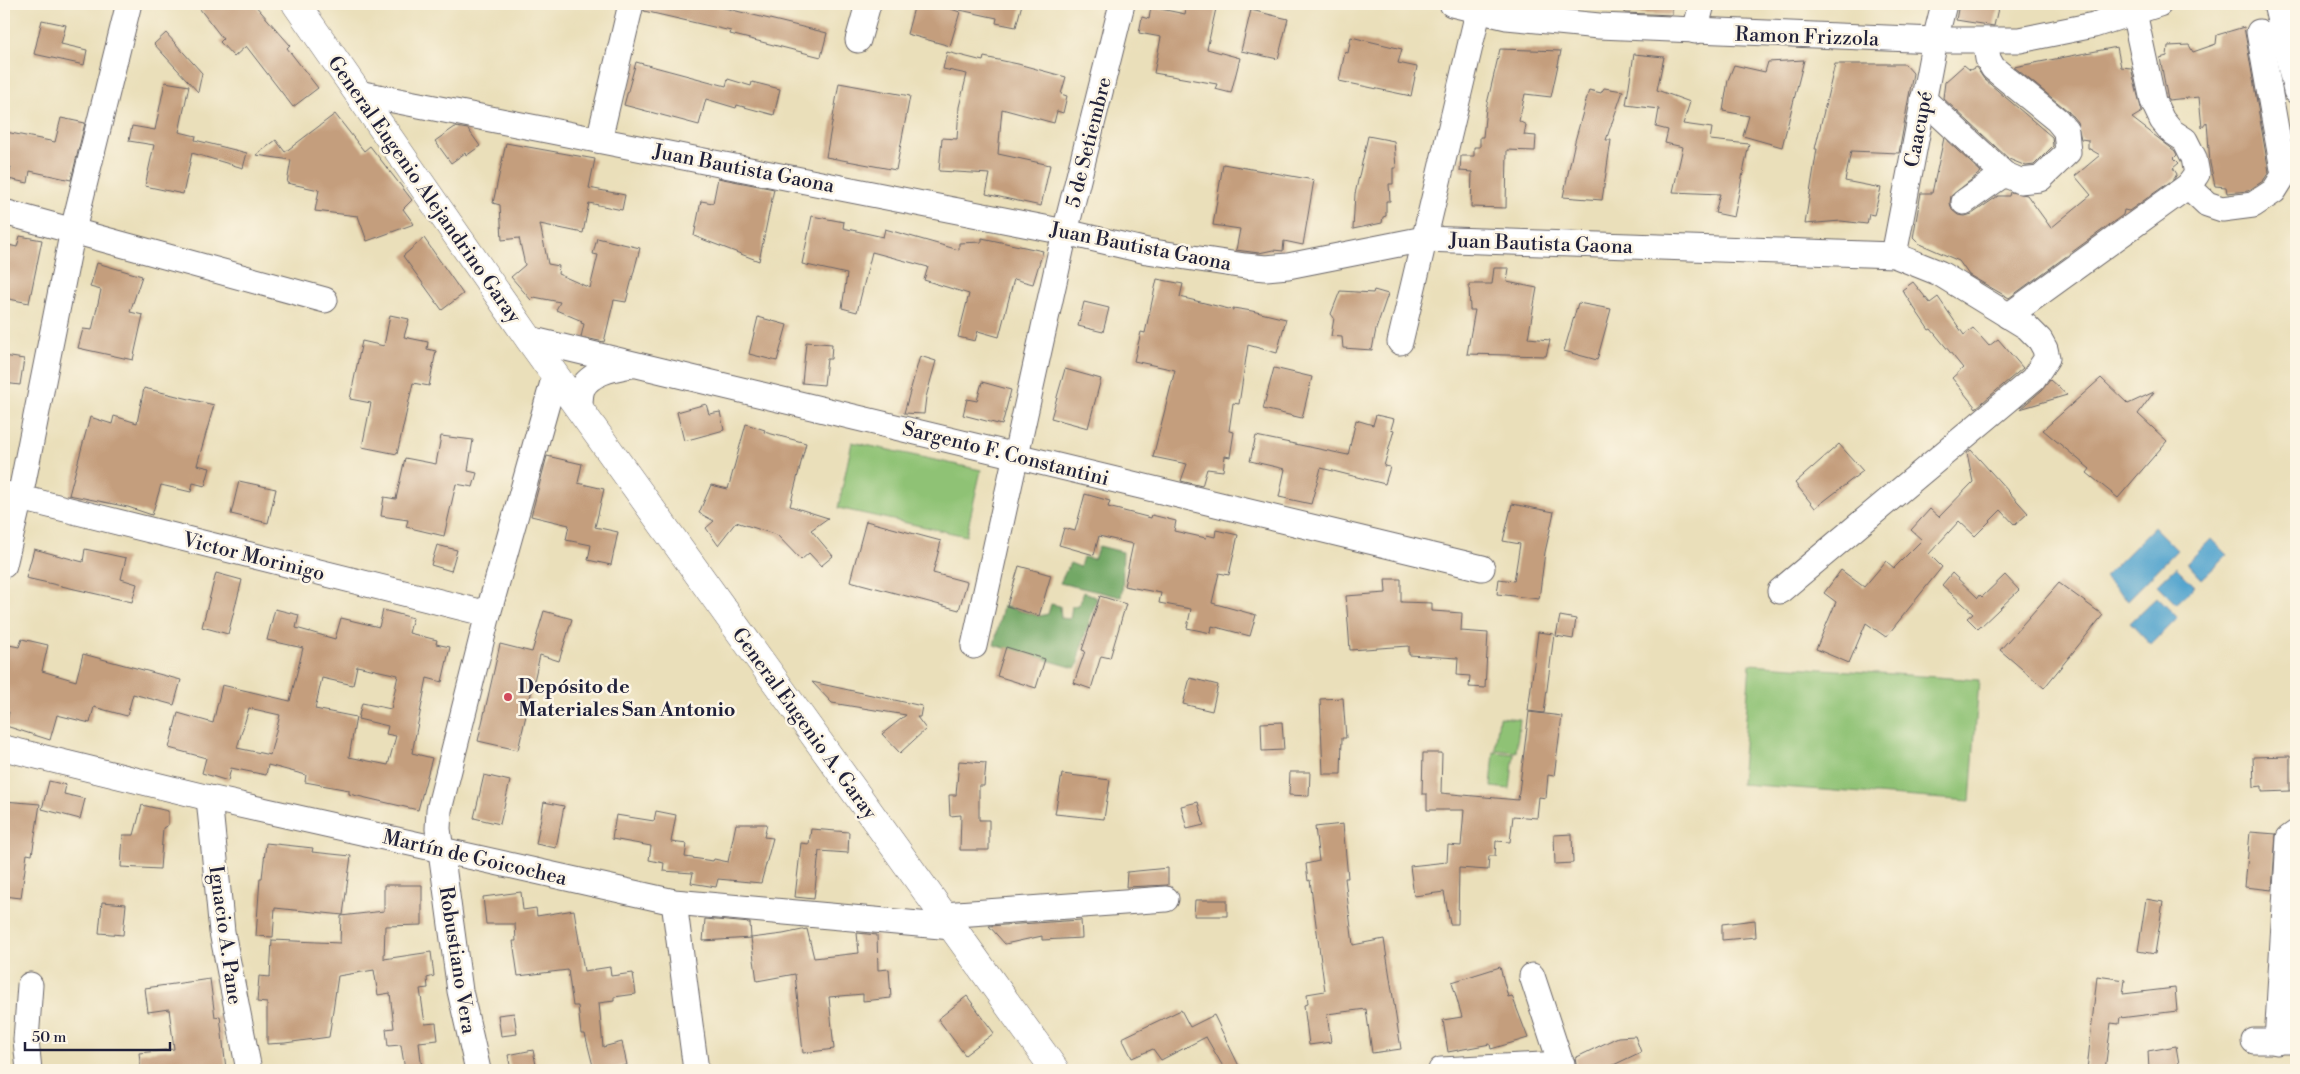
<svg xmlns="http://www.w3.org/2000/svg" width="2300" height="1074" viewBox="0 0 2300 1074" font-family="'Libre Bodoni',serif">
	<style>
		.green { fill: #8fc274; stroke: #587258 }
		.forest { fill: #73a866; stroke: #4a6550 }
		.water { fill: #53a4ce; stroke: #3a6384 }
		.building { fill: #c49e7d; fill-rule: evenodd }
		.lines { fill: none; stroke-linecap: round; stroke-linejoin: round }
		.minor-casing { stroke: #686467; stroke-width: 27 }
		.major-casing { stroke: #686467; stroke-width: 29 }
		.minor { stroke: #fff; stroke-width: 25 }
		.major { stroke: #fff; stroke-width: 28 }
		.poi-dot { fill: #d1495b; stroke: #fcf5e5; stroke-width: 2 }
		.labels { text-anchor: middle; stroke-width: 5; stroke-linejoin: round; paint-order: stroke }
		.street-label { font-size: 20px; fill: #22223b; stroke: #fcf5e5 }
		.poi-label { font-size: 20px; font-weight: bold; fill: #22223b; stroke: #fcf5e5; text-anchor: start }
	</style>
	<rect width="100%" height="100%" fill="#fcf5e5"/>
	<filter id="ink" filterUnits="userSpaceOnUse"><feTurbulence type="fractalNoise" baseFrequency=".02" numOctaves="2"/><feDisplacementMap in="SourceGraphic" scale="10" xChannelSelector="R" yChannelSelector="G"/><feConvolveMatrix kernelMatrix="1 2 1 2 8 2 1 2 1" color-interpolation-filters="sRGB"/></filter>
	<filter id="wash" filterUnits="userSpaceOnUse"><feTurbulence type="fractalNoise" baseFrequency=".0096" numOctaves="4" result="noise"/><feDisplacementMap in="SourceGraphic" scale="20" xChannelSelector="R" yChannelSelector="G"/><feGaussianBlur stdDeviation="1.12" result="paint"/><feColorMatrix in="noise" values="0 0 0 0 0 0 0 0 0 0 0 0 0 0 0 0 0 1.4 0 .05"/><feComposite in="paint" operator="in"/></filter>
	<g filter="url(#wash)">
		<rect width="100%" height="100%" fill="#eadfba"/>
		<g class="green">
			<polygon points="852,442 981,470 966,536 838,508"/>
			<polygon points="1750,664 1979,680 1970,801 1741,784"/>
			<polygon points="1499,717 1520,719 1516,752 1495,750"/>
			<polygon points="1494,752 1514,754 1510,789 1491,787"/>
		</g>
		<g class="forest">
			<path d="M1099 546 1123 552C1122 567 1124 584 1121 597L1060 583 1070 563 1080 567 1083 557 1094 559Z"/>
			<polygon points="1084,592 1097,598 1079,654 1079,663 1075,668 994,645 1003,606 1039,616 1048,614 1051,604 1060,606 1061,618 1070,619 1072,606 1079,605"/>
		</g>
		<g class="water">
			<polygon points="2154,527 2177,550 2128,600 2104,577"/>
			<polygon points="2211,539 2227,555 2202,579 2187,563"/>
			<polygon points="2176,567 2195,586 2176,604 2157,585"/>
			<polygon points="2157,597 2178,618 2151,645 2130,623"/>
		</g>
		<g id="blocks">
			<g class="building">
				<polygon points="196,4 254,4 290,45 287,48 318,88 293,107 246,46 234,57 220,42 223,39"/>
				<polygon points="645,4 717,4 716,6 827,33 821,57 730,34 731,31 644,11"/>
				<polygon points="915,4 952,4 951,9 960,12 950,46 907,34"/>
				<polygon points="961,4 1022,4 1016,27 996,23 997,18 960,10"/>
				<polygon points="1187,4 1217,4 1207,49 1240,58 1231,93 1215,89 1217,84 1154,73 1161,37 1139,33 1142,17 1149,19 1151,7 1185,14"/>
				<polygon points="1625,4 1672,4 1672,15 1625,13"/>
				<polygon points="1959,4 1999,4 1994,26 1956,20"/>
				<polygon points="1251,10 1288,19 1278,59 1241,51"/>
				<polygon points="42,20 66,25 61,44 87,50 84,65 34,54"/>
				<polygon points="2244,27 2269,172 2263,181 2248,191 2227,193 2226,187 2215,186 2210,163 2207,122 2202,128 2199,97 2168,100 2160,58 2167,56 2168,46 2189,45 2193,52 2216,44 2217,35"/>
				<polygon points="166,33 202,73 198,92 154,44"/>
				<polygon points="1351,37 1402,49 1398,63 1417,67 1411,96 1339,81 1345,52 1348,53"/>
				<polygon points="2117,47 2121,67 2131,68 2142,112 2132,118 2175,151 2177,155 2174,158 2179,163 2173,168 2177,174 2174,179 2129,211 2124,210 2123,215 2009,298 1969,275 1959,261 1918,243 1913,238 1921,193 1932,193 1944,138 1981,172 1951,196 1950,203 1952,210 1958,215 1965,216 1972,214 1998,196 2009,196 2010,192 2027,195 2051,228 2091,195 2075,176 2100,155 2088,148 2088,140 2081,139 2077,122 2068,111 2014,67"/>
				<polygon points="1500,49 1561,51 1551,97 1525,94 1519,121 1526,125 1524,135 1536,136 1535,151 1507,150 1506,208 1471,207 1472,172 1460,171 1461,156 1474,156 1474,147 1480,147 1480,137 1483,137 1486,108"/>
				<polygon points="947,52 983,61 984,57 1018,64 1066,77 1061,94 1067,96 1063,113 1057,111 1054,123 1002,109 998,154 1050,165 1041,206 986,194 990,174 939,171 942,138 957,139 959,107 967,74 943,69"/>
				<polygon points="1634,54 1664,57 1657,90 1690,102 1683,124 1712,128 1710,140 1749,144 1734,217 1715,213 1720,194 1673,192 1683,147 1665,143 1668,130 1656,127 1659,109 1626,105"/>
				<polygon points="1804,60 1782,147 1743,136 1749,116 1723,111 1728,80 1734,65 1765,72 1768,62"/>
				<polygon points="636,62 726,86 728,79 751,86 752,82 780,89 774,115 737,105 736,108 706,99 699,125 624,105"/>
				<polygon points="1835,64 1905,64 1913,73 1899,153 1851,151 1845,181 1881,188 1874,215 1869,214 1867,224 1841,221 1805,224 1817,149 1815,149"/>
				<polygon points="1964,65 1970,70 1976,67 1984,79 2052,137 2053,146 2034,165 2026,166 2009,159 1943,98 1945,82"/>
				<polygon points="165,82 189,86 179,132 196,136 195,140 247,153 243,168 192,153 183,194 145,186 154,145 129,141 132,126 155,130"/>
				<polygon points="839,83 910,96 896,170 826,157"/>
				<polygon points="1604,88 1623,91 1606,140 1611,140 1602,200 1563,197 1575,141 1589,90 1601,93"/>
				<polygon points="335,114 364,151 370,146 412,200 403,209 414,224 367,241 358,216 315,211 319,190 287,183 291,160 256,155 276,140 285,152"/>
				<polygon points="61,118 85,123 71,180 30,171 28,183 8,179 11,167 4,166 6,132 55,142"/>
				<polygon points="455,127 468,129 480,146 466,156 465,153 451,163 435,141"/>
				<polygon points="1368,136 1394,141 1396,168 1393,168 1393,184 1389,184 1390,201 1386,201 1386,216 1383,217 1382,223 1353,229 1355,194"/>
				<polygon points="506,143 595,159 589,188 625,195 622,210 589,203 583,233 540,224 548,264 559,266 558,274 590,288 598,255 593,254 597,238 640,248 626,302 614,300 604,342 581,337 584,324 581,323 582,321 556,310 560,302 534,297 531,300 511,277 525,265 519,238 502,240 500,205 493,203"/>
				<polygon points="1223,164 1314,180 1303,245 1284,241 1283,251 1273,250 1259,253 1236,250 1240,229 1213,225"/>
				<polygon points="718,178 774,189 759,261 694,236 701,201 713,203"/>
				<polygon points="812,216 844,222 843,228 883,237 885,229 959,250 959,243 982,242 982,238 1043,251 1033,284 1014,279 999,337 978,331 975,341 958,337 969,294 924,280 928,267 872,252 857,312 842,308 847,274 802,264"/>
				<polygon points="20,236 42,240 29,303 4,298 4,244 17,247"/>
				<polygon points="424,238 463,294 442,310 403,256"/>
				<polygon points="97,263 142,276 130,312 143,315 133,360 78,348 83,329 92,330 101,290 90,287"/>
				<polygon points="1494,268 1509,268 1507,282 1537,288 1528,338 1550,340 1546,356 1467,354 1475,310 1470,310 1469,284 1492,284"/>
				<polygon points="1157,279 1183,284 1180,297 1233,310 1233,308 1252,311 1286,319 1277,353 1248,345 1239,404 1233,403 1229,431 1234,432 1230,457 1225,456 1223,471 1207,469 1202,486 1181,481 1187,464 1153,457 1175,370 1134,361 1141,332 1145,333"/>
				<polygon points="1913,282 1930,303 1938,297 1964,335 1973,328 1989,346 1998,339 2023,368 1976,408 1952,378 1963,368 1931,329 1929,330 1902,290"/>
				<polygon points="1374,290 1388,294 1376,329 1372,350 1343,348 1342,337 1331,336 1334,318 1331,314 1340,291 1373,293"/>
				<polygon points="1084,302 1109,308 1103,332 1078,326"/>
				<polygon points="1578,303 1611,309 1597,360 1564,351"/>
				<polygon points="390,315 409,319 404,337 428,342 427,349 436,351 429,386 413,383 397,454 362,447 371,403 350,399 362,341 384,346"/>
				<polygon points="758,317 787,325 777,361 749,354"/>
				<polygon points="806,342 832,344 831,359 827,359 824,385 802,383"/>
				<polygon points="4,356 24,359 20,385 4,383"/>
				<polygon points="920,356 936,361 926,397 924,414 904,413"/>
				<polygon points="1274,368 1312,377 1302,418 1263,409"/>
				<polygon points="1065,369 1101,379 1088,428 1051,418"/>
				<polygon points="2101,378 2128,404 2154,392 2138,414 2167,441 2118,498 2087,473 2090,469 2043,430"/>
				<polygon points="2050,380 2067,395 2020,409 2042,390"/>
				<polygon points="982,382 1011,390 1002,425 963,415 967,399 977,401"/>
				<polygon points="144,388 214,405 197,465 210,468 205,486 193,483 191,492 161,485 152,515 128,507 69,495 90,417 112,424 114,416 137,423"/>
				<polygon points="706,404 709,414 720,412 724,430 684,441 677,412"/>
				<polygon points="1376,415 1394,419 1391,429 1394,430 1384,466 1390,467 1385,484 1321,468 1311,504 1279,497 1285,469 1250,461 1256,436 1348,455 1356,420 1373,425"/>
				<polygon points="746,424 765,430 764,432 806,443 790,506 828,518 811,530 833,556 821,566 809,553 801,560 777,535 736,522 718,545 706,528 714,521 699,513 711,485 728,489"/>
				<polygon points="441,436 473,440 468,471 477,473 473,487 456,484 444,536 406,527 408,520 381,516 384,497 396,499 405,458 436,464"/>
				<polygon points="1839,444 1863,471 1815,508 1795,483"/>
				<polygon points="1971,450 2028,513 2015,525 2001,510 1975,536 1959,521 1929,554 1942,567 1886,637 1866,623 1849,663 1816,649 1836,602 1824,593 1841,570 1864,587 1886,561 1894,568 1922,540 1911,530 1930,509 1939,517 1973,482 1967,453"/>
				<polygon points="547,456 582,464 578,483 604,489 595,527 618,532 611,565 588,560 591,545 566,540 569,525 531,516"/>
				<polygon points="239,481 276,489 268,523 231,514"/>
				<polygon points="1085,494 1110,501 1108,507 1151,518 1152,515 1176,521 1174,531 1206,538 1207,535 1215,537 1216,530 1238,535 1229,575 1219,573 1212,603 1256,615 1250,636 1212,626 1211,633 1187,628 1191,609 1159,603 1161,593 1124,586 1133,544 1099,536 1094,555 1059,545 1064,528 1075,531"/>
				<polygon points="1512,504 1554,512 1545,552 1539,599 1497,594 1499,579 1514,581 1520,544 1503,541"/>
				<polygon points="866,521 941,541 933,573 967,582 959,610 850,581"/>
				<polygon points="437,545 457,550 451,571 431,565"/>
				<polygon points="34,549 83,562 85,549 126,558 121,579 137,584 132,602 26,578"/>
				<polygon points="1019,566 1051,575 1039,616 1007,606"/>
				<polygon points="216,573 242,580 228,634 202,627"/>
				<polygon points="1952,573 1978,598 1980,595 1982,597 2005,575 2019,590 1978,629 1967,618 1973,613 1942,585"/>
				<polygon points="1385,579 1401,579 1401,602 1432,603 1432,611 1462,613 1461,631 1488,633 1485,688 1469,687 1470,676 1457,675 1458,658 1409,655 1409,646 1350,650 1346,596 1386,593"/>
				<polygon points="2059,583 2103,615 2044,688 2000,650"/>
				<polygon points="1100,596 1126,604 1110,658 1101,656 1091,689 1074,683 1085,651 1082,650"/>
				<path d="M275 609 299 615 296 628 335 639 341 618 379 627 383 610 413 618 409 633 437 640 436 644 450 647 442 682 427 678 412 753 432 758 418 810 349 794V790L305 782 306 775 268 765 266 775 231 768 228 781 202 773 206 758 169 748 178 713 213 723 222 685 290 701 303 648 267 640ZM357 666 398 675 391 709 362 703 358 719 388 726 386 734 396 736 388 765 349 757 356 717 315 709 322 678 353 685ZM249 708 280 715 270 755 237 748Z"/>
				<polygon points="544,611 572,619 559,661 540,655 518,750 478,741 500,644 532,652"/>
				<polygon points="1560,616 1576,619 1573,639 1556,636"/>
				<polygon points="1538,632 1554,634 1544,713 1528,711"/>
				<polygon points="22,639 48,645 42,671 76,681 83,654 181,680 174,705 133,694 127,716 94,707 90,723 57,715 50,740 6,726 9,712 4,711 4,644 19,647"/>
				<polygon points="1006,647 1045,659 1036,688 997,676"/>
				<polygon points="1190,678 1218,685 1212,711 1183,704"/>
				<polygon points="812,682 922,706 920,717 917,717 926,729 900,753 882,734 906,715 832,703"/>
				<polygon points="1343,698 1346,738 1342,738 1341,774 1323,774 1320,699"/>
				<polygon points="1529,712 1562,716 1554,776 1548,775 1546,798 1539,797 1537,818 1513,816 1510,842 1496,841 1495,856 1489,856 1488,870 1459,868 1458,924 1450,924 1444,892 1414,896 1410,866 1447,862 1448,845 1461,846 1464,810 1427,810 1427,794 1422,794 1423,753 1442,753 1441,793 1518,800"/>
				<polygon points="1282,722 1284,750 1262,751 1261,723"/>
				<polygon points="2290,756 2290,791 2262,792 2262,786 2254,787 2253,757"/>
				<polygon points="959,761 986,763 984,786 979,786 979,820 989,820 989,850 960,850 961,815 950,816 949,795 956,795"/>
				<polygon points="1290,772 1310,772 1309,796 1289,795"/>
				<polygon points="1062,774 1110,780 1104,819 1055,814"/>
				<polygon points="484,775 510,781 500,824 474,818"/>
				<polygon points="49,781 66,785 64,794 85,799 80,819 42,809"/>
				<polygon points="4,801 40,804 32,855 27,854 21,898 4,896"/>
				<polygon points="544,802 564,806 556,848 536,844"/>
				<polygon points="1198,802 1204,825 1187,829 1181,806"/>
				<polygon points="142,805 168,811 168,825 163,828 160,869 121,867 123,835 134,835"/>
				<polygon points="656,811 676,815 671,842 687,844 685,857 713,861 714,859 728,862 736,824 767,824 764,837 773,838 761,883 718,879 716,887 691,883 693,873 663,871 664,863 649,860 651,846 612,839 616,815 654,821"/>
				<polygon points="1343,824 1348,878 1345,878 1353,945 1384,939 1401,1049 1372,1053 1366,1009 1327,1014 1331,1042 1309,1045 1304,1005 1308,1004 1307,994 1325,991 1310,880 1308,881 1306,864 1319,861 1315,827"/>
				<polygon points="811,829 849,832 848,853 819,851 814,899 795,897 801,843 809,844"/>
				<polygon points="2250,832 2276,834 2272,890 2245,887"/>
				<polygon points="1572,834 1573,863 1555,864 1554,835"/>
				<polygon points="266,843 313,848 312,852 351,856 343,915 275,908 273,937 256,936 260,878 262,878"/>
				<polygon points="1168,868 1168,885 1126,887 1127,872"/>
				<polygon points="384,885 422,885 422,925 385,926 384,959 431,952 434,976 427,978 428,988 420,989 425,1024 436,1023 438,1040 419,1042 422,1070 405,1070 401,1045 388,1046 386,1029 394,1028 390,993 378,995 374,970 338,976 329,1037 285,1043 267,1044 267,1003 257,1002 259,976 270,977 272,940 340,943 341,916 384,911"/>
				<polygon points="521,892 523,910 536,908 537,916 574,910 584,971 610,967 611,976 633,973 636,994 614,997 614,1001 599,1003 603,1047 622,1042 627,1065 605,1070 594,1070 585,1034 581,1034 578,1006 573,1006 568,970 518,976 513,941 516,941 515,924 486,924 483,897"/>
				<polygon points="2146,899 2163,902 2155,954 2138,951"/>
				<polygon points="1195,900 1227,900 1227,916 1194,916"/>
				<polygon points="102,902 126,904 123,935 99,933"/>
				<polygon points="705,919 750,923 751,938 703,941"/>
				<polygon points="1081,920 1082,938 1042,940 1042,936 1005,944 989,926"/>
				<polygon points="1755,920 1756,937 1722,940 1722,924"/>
				<polygon points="807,929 814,958 859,953 857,933 877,935 878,970 889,969 891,998 863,1001 863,994 829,997 834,1049 803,1053 795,974 757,981 751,938 783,934"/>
				<polygon points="1500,967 1508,997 1512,996 1528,1038 1491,1049 1490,1044 1448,1052 1443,1020 1462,1017 1452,982"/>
				<polygon points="2097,976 2125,980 2123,994 2175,988 2177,1011 2120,1018 2119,1024 2111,1023 2105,1070 2087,1070"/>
				<polygon points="210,979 215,1017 220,1016 226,1069 141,1070 139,1053 174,1049 169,1009 148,1012 145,988"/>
				<polygon points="967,996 994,1033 965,1055 938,1019"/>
				<polygon points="1181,1010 1190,1027 1214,1015 1241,1070 1225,1070 1206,1037 1161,1060 1153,1049 1132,1058 1122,1038"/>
				<polygon points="514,1013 517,1034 501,1036 498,1015"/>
				<polygon points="1635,1036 1641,1052 1603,1070 1577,1070 1575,1058 1618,1037"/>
				<polygon points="2176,1046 2180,1070 2149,1070 2148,1051"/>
				<polygon points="533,1050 537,1070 511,1070 508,1055"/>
			</g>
		</g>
	</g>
	<g filter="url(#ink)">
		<use href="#blocks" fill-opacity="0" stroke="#686467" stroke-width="1"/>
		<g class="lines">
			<defs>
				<g id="minor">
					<polyline points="1452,4 1507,17 1599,26 1935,40 2020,40 2094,25 2159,4"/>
					<polyline points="2276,4 2296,91"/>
					<polyline points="1695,31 1702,4"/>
					<polyline points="858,40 868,4"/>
					<polyline points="358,93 1065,232 1147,251 1245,266 1266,268 1288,266 1424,239 1894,255 1939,273 2027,327 2040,340 2045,349 2047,358 2033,379 1780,591"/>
					<polyline points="1923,99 2004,174 2020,181 2040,179 2068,152 2066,131 2057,120 1993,68 1988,59 1985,40"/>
					<polyline points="599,140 631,4"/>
					<polyline points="2188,186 2207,204 2222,209 2253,205 2274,191 2284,175 2259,32"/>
					<polyline points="1964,202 2004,174"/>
					<polyline points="4,212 325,300"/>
					<polyline points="1894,255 1935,40 1944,4"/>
					<polyline points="2008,316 2188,186 2197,174 2194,158 2185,140 2171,131 2162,120 2153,101 2134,12"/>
					<polyline points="529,339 1482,568"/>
					<polyline points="1400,342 1480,4"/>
					<path d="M580 409C580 403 580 395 582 389 590 372 615 368 632 365"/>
					<polyline points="5,494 488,614"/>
					<polyline points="4,565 20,497 73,230 128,7"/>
					<polyline points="974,646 1065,232 1122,4"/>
					<polyline points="4,748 209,798 674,902 952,927"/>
					<polyline points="209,798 222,932 249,1070"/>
					<polyline points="674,902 696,1070"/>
					<polyline points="943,915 1166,899"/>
					<polyline points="1532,976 1563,1070"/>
					<polyline points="2254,1041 2296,1041"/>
					<polyline points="2277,1042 2289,838 2296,833"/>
					<polyline points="29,1070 26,1040 30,985"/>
					<polyline points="478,1070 460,991 438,829 439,810 488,614 555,375"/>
					<polyline points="1441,1070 1562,1064"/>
				</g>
				<polyline id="major" points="296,4 529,339 1055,1070"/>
			</defs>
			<use href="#minor" class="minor-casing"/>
			<use href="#major" class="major-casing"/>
			<use href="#minor" class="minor"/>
			<use href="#major" class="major"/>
		</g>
	</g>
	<circle class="poi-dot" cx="508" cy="697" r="5"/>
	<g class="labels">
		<g class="street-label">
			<text transform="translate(1807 36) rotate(2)" y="7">Ramon Frizzola</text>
			<text transform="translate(1918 129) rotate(-79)" y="7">Caacupé</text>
			<text transform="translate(1088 142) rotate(-76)" y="7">5 de Setiembre</text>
			<text transform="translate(744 168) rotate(11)" y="7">Juan Bautista Gaona</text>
			<text transform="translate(425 189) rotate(55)" y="7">General Eugenio Alejandrino Garay</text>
			<text transform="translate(1541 243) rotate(2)" y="7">Juan Bautista Gaona</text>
			<text transform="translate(1141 246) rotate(11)" y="7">Juan Bautista Gaona</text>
			<text transform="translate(1006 453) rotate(14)" y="7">Sargento F. Constantini</text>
			<text transform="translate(254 556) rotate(14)" y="7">Victor Morinigo</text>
			<text transform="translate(805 723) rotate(54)" y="7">General Eugenio A. Garay</text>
			<text transform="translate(475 857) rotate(13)" y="7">Martín de Goicochea</text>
			<text transform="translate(226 935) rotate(82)" y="7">Ignacio A. Pane</text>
			<text transform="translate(458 960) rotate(81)" y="7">Robustiano Vera</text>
		</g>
		<g class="poi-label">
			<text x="518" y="693">Depósito de<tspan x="518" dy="23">Materiales San Antonio</tspan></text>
		</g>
	</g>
	<rect width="2300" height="1074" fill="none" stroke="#fcf5e5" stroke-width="20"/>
	<path d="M25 1042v8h145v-8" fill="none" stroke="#22223b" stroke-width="2.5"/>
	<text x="32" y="1042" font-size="15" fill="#22223b" stroke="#fcf5e5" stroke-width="4" paint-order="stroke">50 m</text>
</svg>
